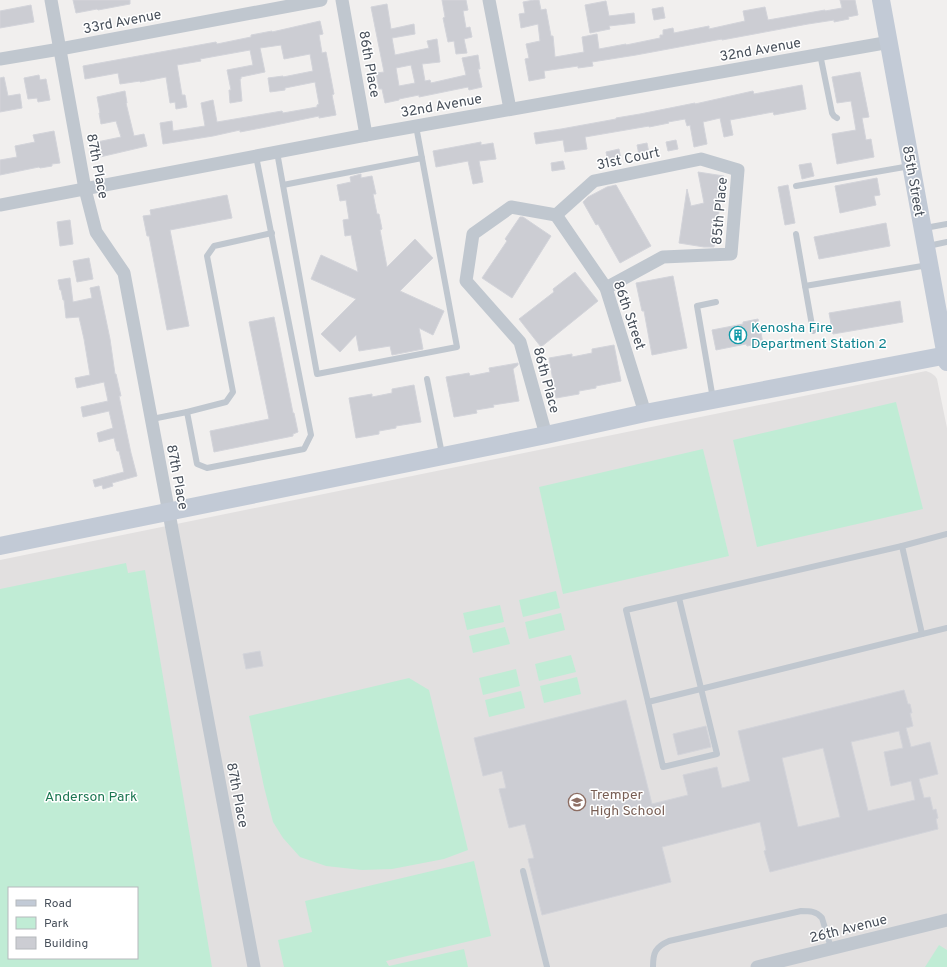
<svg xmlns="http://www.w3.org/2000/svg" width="947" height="967" viewBox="0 0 947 967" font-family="Overpass,sans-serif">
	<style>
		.education { fill: #e2e0e0; fill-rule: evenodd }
		.green { fill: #c0ecd5; fill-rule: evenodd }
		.building { fill: #cccdd3; stroke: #d3d4da; fill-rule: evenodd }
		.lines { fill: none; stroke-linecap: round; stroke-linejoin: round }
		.lane { stroke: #c0c7cf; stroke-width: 6 }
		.street { stroke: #c0c7cf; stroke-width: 13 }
		.secondary { stroke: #c2cad6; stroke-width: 18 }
		.labels { text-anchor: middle; stroke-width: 3; stroke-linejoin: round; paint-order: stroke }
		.street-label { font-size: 14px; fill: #48505b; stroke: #fff }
		.culture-label { font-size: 14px; fill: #0d838f; stroke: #fff; text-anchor: start }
		.education-label { font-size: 14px; fill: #785e54; stroke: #fff; text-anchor: start }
		.park-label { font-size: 14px; fill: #1d7752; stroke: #fff }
	</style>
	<rect width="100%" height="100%" fill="#f1efee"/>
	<path class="education" d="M926 371 931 373 935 376 937 379 947 428V967H0V560ZM9 888H137V958H9Z"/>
	<g class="green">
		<polygon points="896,402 923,509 757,547 733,440"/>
		<polygon points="703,449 729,556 563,594 539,487"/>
		<path d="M126 563 128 573 145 570 212 967H0V589ZM9 888H137V958H9Z"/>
		<polygon points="556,591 560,608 523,617 519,600"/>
		<polygon points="500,605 504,622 467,630 463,613"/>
		<polygon points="561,613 565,630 529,639 525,622"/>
		<polygon points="505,627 510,644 473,653 469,636"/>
		<polygon points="571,655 576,672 539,681 535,664"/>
		<polygon points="516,669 520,686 483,695 479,678"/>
		<polygon points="577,677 581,694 544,703 540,686"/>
		<polygon points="409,678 429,690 468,850 444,859 392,869 362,870 326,866 300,857 283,838 273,822 264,787 249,716"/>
		<polygon points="521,691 525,708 489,717 485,700"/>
		<polygon points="474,861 491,936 386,961 389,966 464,949 468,967 284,967 278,940 312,932 305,901"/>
		<polygon points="939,945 947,950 947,967 925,967"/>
	</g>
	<g class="building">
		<polygon points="73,0 130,0 130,4 98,10 97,9 76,13"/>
		<polygon points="442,0 466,0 468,10 463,11 466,28 470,27 472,37 464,39 467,53 456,54 454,41 448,42 443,18 445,17"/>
		<polygon points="534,0 539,0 541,10 546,9 551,36 553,36 555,57 584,52 582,37 597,34 599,49 626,44 626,45 660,38 660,35 663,35 663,30 673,28 674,33 709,26 709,29 745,21 743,11 765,7 768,20 825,10 825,11 842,8 840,0 855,0 858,15 848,17 849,19 834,22 834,20 808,24 722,40 722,39 636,55 592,62 593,66 578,68 578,66 544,71 545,78 529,81 525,59 529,58 526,44 540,41 538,24 521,28 519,14 525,13 523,2"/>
		<polygon points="606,1 609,16 634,13 635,23 609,26 610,29 590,33 585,5"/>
		<path d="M387 4 391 29 414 24 415 34 392 38 395 55 429 48 427 41 437 39 440 62 422 64 425 81 430 80 431 83 466 75 462 58 478 55 480 69H478L482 87 469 90 468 87 419 97V95L399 99V100L385 103 382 89H379L376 73 384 72 371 7ZM411 65 415 83 399 86 396 68Z"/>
		<polygon points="31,5 34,22 0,28 0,11"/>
		<polygon points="663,7 665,18 654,20 652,9"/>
		<polygon points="320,21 323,34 319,35 322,53 326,52 334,94 332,95 336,115 319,118 319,116 261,128 240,132 240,130 213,136 163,144 160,123 172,121 173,131 205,126 201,103 213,100 217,122 282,111 283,113 317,107 317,105 319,104 315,82 285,88 285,90 270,92 268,78 283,76 283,77 313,71 310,54 284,59 281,45 260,48 265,72 241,77 241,79 240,79 242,101 230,103 229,90 231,90 227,70 253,65 250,50 200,59 201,61 177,65 182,95 185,95 187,107 176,109 175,102 170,103 166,77 140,82 140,81 120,84 118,73 85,79 83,66 216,42 217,44 251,37 251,35 272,31 272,32"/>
		<polygon points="860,72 869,117 862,118 866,140 871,139 874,157 837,164 832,134 856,130 851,101 837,103 832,77"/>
		<polygon points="39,75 40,80 46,79 50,100 38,102 37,98 28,99 24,78"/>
		<polygon points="4,77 8,96 20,94 22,108 0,112 0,78"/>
		<polygon points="802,85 806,109 774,115 773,112 730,120 733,135 724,137 720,118 703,122 707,144 694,147 690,125 687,126 685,119 668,122 669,123 649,127 649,126 585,137 587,149 565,152 563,140 536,144 534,133 561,129 616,119 616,118 640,114 695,103 695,104 753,91 754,94"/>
		<polygon points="125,91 127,103 126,103 134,136 144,134 147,146 100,157 97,142 121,137 116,121 101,124 99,113 100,113 97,97"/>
		<polygon points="54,131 60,163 52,164 52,166 40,168 39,167 0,175 0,160 17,157 15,146 35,142 33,135"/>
		<polygon points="676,140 678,149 668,151 666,142"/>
		<polygon points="481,142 481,145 493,143 496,159 479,161 483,182 473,184 468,161 436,167 433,151"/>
		<polygon points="647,143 649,153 639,155 637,145"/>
		<polygon points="619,149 621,159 608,161 606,152"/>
		<polygon points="563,161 565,169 552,171 551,163"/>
		<polygon points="811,163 814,176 802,179 799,165"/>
		<polygon points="698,172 724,176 714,247 704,247 679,243 687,189 691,206 704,203"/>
		<polygon points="361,174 361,178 372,176 376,194 373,194 377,214 379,214 382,229 380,230 387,267 415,239 433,258 400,291 444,311 433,335 419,328 423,349 392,355 390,346 359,351 356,335 340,352 321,334 356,299 311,279 321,255 358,272 351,235 345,236 343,220 349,219 346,200 340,201 337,185 351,182 350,177"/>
		<polygon points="877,178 880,195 874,196 876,205 840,213 835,186"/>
		<polygon points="616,185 651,246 620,263 598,224 596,225 583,202 588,197 607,187"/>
		<polygon points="788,185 795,223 785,225 778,187"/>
		<polygon points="227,195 232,218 170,230 189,326 167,330 149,236 147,236 143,216 151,215 150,210"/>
		<polygon points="520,217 523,217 551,236 512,298 482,278 507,241 505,239"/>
		<polygon points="70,220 73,244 60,246 57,222"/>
		<polygon points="886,223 890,246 819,259 814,237"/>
		<polygon points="89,258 93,279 77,282 73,261"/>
		<polygon points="575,272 598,301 541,347 519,319 554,292 553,289"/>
		<polygon points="673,276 687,348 652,355 644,311 642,311 636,283"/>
		<polygon points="70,278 73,302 92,298 90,288 99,286 110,339 115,374 116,374 121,396 119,396 131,453 137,476 112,483 113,486 103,489 102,485 95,487 93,480 124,472 119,451 117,451 114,438 99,442 97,433 113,428 109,411 83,417 81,407 108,401 104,382 77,388 75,378 90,375 84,339 79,317 66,318 64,300 63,300 61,290 60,290 58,280"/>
		<polygon points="900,301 903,322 833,334 829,313"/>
		<polygon points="274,317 293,413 294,413 298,432 293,434 293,436 214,452 210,431 269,419 249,322"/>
		<polygon points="758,319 763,343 747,346 746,344 716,350 712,330 743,324 743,322"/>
		<polygon points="614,345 621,381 596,386 596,388 579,391 579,394 556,398 549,358 572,354 572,357 592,353 592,349"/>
		<polygon points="518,363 518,365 513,369 519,401 493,405 494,407 476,410 477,413 454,417 446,377 469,373 470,376 490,372 489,368"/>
		<polygon points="414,385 421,422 396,426 396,428 379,431 379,434 356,438 349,398 372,394 372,397 392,393 392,389"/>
		<polygon points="260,651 263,666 246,669 243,654"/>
		<path d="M904 690 908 704H910L912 713H910L913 726 906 728 911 747 930 742 938 774 919 779 924 798 930 797 933 810 936 809 938 818 936 819 938 829 770 872 764 851 766 850 760 822 662 847 671 882 542 915 528 859 534 858 525 824 509 828 499 789 506 788 502 771 483 776 474 738 626 700 652 804 688 795 683 775 717 767 722 788 750 781 738 731ZM899 731 903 748 884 752 891 786 911 781 915 800 868 811 851 742ZM823 748 840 817 798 827 782 758Z"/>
		<polygon points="706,726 711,747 678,755 673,734"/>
	</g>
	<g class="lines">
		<g class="lane">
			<polyline points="820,54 832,113 834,116 837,118"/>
			<polyline points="277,152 317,374 457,347 416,126"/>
			<polyline points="283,185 422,158"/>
			<polyline points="796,186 910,166"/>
			<polyline points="925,228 947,224"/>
			<polyline points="796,234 805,286 928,265"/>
			<polyline points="928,246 947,242"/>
			<polyline points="805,286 813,331"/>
			<polyline points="427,379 442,454"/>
			<polyline points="713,399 697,306 716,302"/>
			<polyline points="187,412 226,402 233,392 207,256 214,246 272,233"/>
			<polyline points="152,419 187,412 197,464 207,468 304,449 311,435 256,156"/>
			<polyline points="947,534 902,546 626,610 648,702 947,628"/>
			<polyline points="902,546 922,634"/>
			<polyline points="648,702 663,767 717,754 679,598"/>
			<polyline points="523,871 547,967"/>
			<path d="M653 967C653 953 655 947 669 941L801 911C810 911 816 911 822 918L831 948"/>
		</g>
		<g class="street">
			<polyline points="51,0 85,189 96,232 124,273 254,967"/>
			<polyline points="342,0 366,135"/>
			<polyline points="489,0 510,109"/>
			<polyline points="0,59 60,49 321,0"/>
			<polyline points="0,205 366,135 890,42"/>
			<polyline points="556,215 606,288 645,413"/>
			<polyline points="546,435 520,342 466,281 473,234 511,207 556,215 594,181 701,159 738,170 731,254 663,257 606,288"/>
			<polyline points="757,967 947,920"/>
		</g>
		<g class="secondary">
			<polyline points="881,0 947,362"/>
			<polyline points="0,546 546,435 645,413 947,355"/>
		</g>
	</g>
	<defs>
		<symbol id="building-ring" viewBox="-11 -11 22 22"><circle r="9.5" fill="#fff" stroke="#0f9aa8" stroke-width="1.5"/><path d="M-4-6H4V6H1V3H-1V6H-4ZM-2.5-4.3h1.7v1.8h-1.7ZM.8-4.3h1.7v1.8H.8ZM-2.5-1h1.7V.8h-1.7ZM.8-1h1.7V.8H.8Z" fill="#0f9aa8"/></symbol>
		<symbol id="school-ring" viewBox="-11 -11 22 22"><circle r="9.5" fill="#fff" stroke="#8d6e63" stroke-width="1.5"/><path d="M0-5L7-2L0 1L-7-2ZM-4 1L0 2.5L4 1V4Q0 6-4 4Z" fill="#8d6e63"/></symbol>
	</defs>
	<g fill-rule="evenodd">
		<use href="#building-ring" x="728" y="325" width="20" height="20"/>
		<use href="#school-ring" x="567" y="792" width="20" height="20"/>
	</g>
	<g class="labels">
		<g class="street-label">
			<text transform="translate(122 21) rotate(-11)" y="5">33rd Avenue</text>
			<text transform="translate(760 49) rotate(-10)" y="5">32nd Avenue</text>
			<text transform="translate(370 64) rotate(80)" y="5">86th Place</text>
			<text transform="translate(441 105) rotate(-10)" y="5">32nd Avenue</text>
			<text transform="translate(628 158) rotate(-12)" y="5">31st Court</text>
			<text transform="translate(98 166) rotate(79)" y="5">87th Place</text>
			<text transform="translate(914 181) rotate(80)" y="5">85th Street</text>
			<text transform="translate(719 211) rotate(-85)" y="5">85th Place</text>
			<text transform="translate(630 315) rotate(71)" y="5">86th Street</text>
			<text transform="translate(547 380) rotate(75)" y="5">86th Place</text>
			<text transform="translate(178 477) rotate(79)" y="5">87th Place</text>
			<text transform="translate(238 795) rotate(79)" y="5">87th Place</text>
			<text transform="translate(848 928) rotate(-14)" y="5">26th Avenue</text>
		</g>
		<g class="culture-label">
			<text x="751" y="332">Kenosha Fire<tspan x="751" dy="16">Department Station 2</tspan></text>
		</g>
		<g class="education-label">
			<text x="590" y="799">Tremper<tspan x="590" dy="16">High School</tspan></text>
		</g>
		<g class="park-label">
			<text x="91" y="801">Anderson Park</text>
		</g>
	</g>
	<rect x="8" y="887" width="130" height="72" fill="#ffffff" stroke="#b6b9bd"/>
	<rect x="16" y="900" width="20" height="6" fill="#c2cad6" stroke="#b6b9bd"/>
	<text x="44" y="907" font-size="12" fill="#48505b">Road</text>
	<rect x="16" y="917" width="20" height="12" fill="#c0ecd5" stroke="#b6b9bd"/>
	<text x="44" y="927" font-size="12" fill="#48505b">Park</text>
	<rect x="16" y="937" width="20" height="12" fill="#cccdd3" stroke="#b6b9bd"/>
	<text x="44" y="947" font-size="12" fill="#48505b">Building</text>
</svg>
